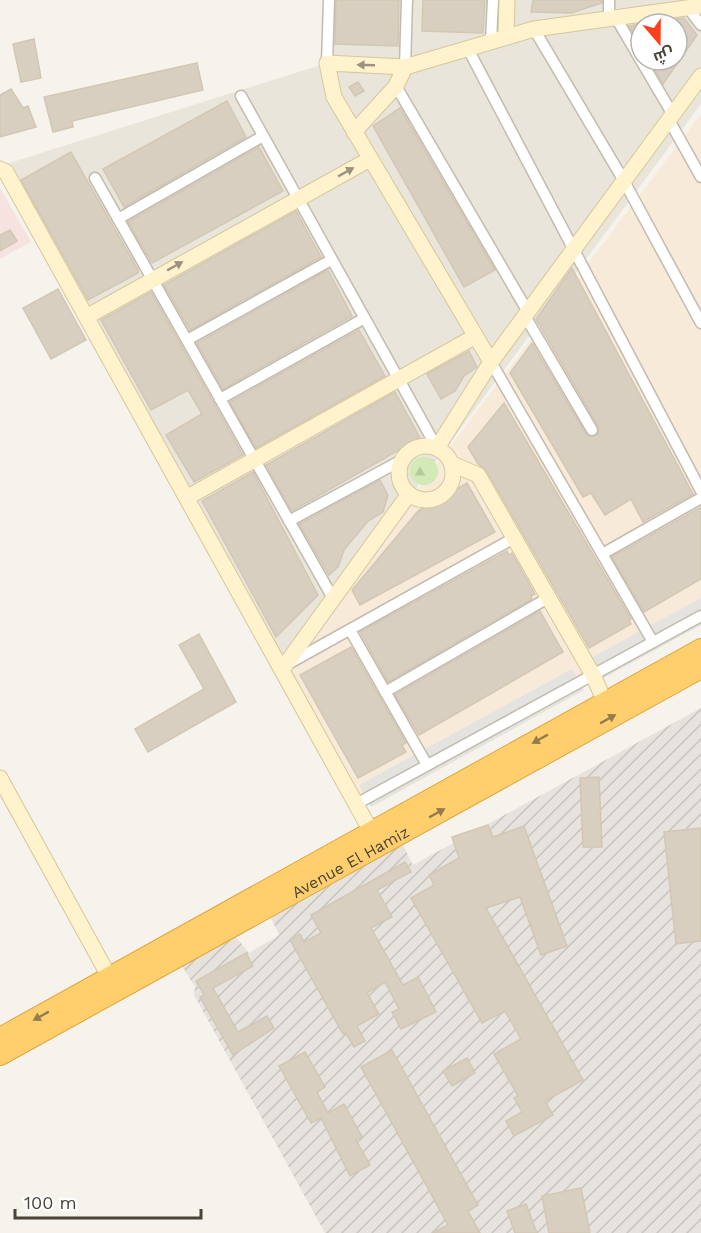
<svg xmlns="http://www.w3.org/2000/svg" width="701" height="1233" viewBox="0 0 701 1233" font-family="'Work Sans',Cairo,sans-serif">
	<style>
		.residential { fill: #eae5da; fill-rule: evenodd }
		.commercial { fill: #f7ead8 }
		.industrial { fill: url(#industrial-furrows) }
		.medical { fill: #f6e3e0 }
		.forest { fill: url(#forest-firs) }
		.parking { fill: #e5e3e0 }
		.building { fill: #d8cfc1; stroke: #d3c7b4; stroke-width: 1.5 }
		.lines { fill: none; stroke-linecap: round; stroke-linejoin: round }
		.street-casing { stroke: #c2bbae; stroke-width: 13 }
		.secondary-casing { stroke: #d6c79b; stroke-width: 17 }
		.highway-casing { stroke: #e0a43c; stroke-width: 22 }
		.street { stroke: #fff; stroke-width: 10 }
		.secondary { stroke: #fff3cd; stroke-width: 15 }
		.highway { stroke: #ffcf6e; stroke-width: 20 }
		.oneway { fill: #9c937c }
		.oneway2 { fill: #937c4e }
		.labels { text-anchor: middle; stroke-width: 5; stroke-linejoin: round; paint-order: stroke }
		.street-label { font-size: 16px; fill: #4b4439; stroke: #fff }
	</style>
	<defs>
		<pattern id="industrial-furrows" width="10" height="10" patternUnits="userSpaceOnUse" patternTransform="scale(1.5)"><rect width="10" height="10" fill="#e6e2dd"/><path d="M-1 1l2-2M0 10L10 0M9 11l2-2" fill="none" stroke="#c7c3be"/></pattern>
		<pattern id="forest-firs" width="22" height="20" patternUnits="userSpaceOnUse" patternTransform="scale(1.5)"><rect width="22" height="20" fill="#d2eab5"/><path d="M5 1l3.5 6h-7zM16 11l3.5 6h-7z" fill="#b6ca9c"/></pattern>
	</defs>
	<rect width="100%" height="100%" fill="#f6f3ec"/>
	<path class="residential" d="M330 0H701V104L283 668 0 166 327 63ZM641 24H677V60H641Z"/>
	<polygon class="commercial" points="701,114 701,607 358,803 283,668"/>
	<polygon class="industrial" points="701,708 701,1233 325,1233 194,995 195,987 182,966 236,937 249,953 279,935 271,918 402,843 413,865"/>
	<polygon class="medical" points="0,188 31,242 0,259"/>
	<circle class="forest" cx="424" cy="471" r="14"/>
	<g class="parking">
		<polygon points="701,598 701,625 600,680 589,659"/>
		<polygon points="572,669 584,690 371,807 359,785"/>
	</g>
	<g class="building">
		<polygon points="336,0 399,0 398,46 335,44"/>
		<polygon points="423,0 485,0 483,33 422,31"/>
		<polygon points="533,0 602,0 602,3 571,13 531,12"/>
		<polygon points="684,18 697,35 663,84 649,60 677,60 677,19"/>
		<polygon points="641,24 641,46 629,26"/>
		<polygon points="34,39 41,78 21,82 13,44"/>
		<polygon points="197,63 203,90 72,121 73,127 53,132 44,97"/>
		<polygon points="358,82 364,91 355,96 349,87"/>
		<polygon points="11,89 23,108 28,106 36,127 0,137 0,95"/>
		<polygon points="227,101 246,137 124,207 103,169"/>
		<polygon points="400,108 495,270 464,287 373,126"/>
		<polygon points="259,147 283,191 152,263 128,222"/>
		<polygon points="71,152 138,270 138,273 88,300 21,180"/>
		<polygon points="296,211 321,257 190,330 164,285"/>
		<polygon points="10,230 17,241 0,251 0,235"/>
		<polygon points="572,268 693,494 643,522 631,499 605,515 591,493 583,497 510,373 532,343 586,434 591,437 598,434 598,426 536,319"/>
		<polygon points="328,270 352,316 223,389 197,343"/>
		<polygon points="58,289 86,340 51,359 23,308"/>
		<polygon points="151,292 243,455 194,482 166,435 202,414 188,390 151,410 101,320"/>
		<polygon points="359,330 385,376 256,448 230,402"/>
		<polygon points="469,351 477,367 464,376 455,391 441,399 427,374"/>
		<polygon points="395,392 420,438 292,511 266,465"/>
		<polygon points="504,403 631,619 629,620 631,624 589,648 486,470 478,464 468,447"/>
		<polygon points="253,472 318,595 276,637 202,501"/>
		<polygon points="380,480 388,495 383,512 368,521 344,550 338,567 329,575 299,524"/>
		<polygon points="467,483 495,532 360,605 352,590 418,511"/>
		<polygon points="701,507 701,579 644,612 612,557"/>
		<polygon points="507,551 509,555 512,553 535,594 531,596 532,599 388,682 360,632"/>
		<polygon points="540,611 563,652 419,735 395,695"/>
		<polygon points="199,634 236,702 148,752 135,729 204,689 179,645"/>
		<polygon points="351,647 406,743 402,745 406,752 358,778 300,675"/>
		<polygon points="599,777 602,847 583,847 580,778"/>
		<polygon points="488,825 493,837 524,826 567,946 541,955 520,897 486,908 583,1080 545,1101 553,1115 514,1136 506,1121 522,1112 514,1098 518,1096 494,1054 521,1039 505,1011 482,1023 411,898 434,885 429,875 459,858 452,837"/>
		<polygon points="701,828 701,941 676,944 664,832"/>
		<polygon points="405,862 411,872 377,890 392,917 371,928 403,985 418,977 436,1012 401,1029 392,1012 399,1009 385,982 367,993 379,1014 357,1026 365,1041 354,1047 345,1032 343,1034 290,940 300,934 304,942 321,933 311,915"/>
		<polygon points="246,953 253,966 213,988 238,1032 267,1016 274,1028 233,1055 200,997 204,995 196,981"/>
		<polygon points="392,1050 478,1205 468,1211 480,1233 432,1233 448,1225 361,1067"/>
		<polygon points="305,1052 325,1087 317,1092 328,1113 344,1104 362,1137 356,1140 370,1165 350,1176 321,1118 311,1123 279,1066"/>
		<polygon points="467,1058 475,1073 452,1086 443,1071"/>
		<polygon points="581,1188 590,1233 549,1233 542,1196"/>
		<polygon points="526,1204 537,1233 515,1233 507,1211"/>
	</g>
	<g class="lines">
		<defs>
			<g id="street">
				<polyline points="609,0 609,19"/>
				<polyline points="688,8 701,25"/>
				<polyline points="616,18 673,115"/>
				<polyline points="534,29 624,181 701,323"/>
				<polyline points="491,41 493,0"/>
				<polyline points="468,49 701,491"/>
				<polyline points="327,63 329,0"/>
				<polyline points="405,67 407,0"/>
				<polyline points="396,86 528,312"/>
				<polyline points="241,96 437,448"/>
				<polyline points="669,120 701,177"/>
				<polyline points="95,178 334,600"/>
				<polyline points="118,219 263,136"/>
				<polyline points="525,316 592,430"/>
				<polyline points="187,340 331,260"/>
				<polyline points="491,362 653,642"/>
				<polyline points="220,399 363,319"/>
				<polyline points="289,521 402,460"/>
				<polyline points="604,553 701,498"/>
				<polyline points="350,630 427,765"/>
				<polyline points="288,664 514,538"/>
				<polyline points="385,692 548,598"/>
				<polyline points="358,803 701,616"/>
			</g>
			<g id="secondary">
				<polyline points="506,36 507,0"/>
				<polyline points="354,132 396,86 405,67"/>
				<polyline points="0,169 6,172 372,833"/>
				<polyline points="88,316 370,159"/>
				<polyline points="491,362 334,97 327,63 405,67 534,29 701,6"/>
				<circle cx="426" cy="473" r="27"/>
				<polyline points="437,448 491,362 701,76"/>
				<polyline points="452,464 478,475 593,675 605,702"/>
				<polyline points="188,497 474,337"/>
				<polyline points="283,668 409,494"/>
				<polyline points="0,778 110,978"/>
			</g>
			<g id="highway">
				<polyline points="0,1038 701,649"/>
				<path id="s1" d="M0 1055 701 668"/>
			</g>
		</defs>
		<use href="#street" class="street-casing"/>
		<use href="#secondary" class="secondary-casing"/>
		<use href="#highway" class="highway-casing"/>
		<use href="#street" class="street"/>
		<use href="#secondary" class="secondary"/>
		<use href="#highway" class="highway"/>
	</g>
	<defs><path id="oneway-solid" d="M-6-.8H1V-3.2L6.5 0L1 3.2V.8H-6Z" transform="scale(1.5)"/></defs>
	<g class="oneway">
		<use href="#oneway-solid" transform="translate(366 65) rotate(-178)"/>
		<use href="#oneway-solid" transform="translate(346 172) rotate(-29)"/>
		<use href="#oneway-solid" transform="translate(175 266) rotate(-29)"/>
	</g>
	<g class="oneway2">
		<use href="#oneway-solid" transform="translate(608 719) rotate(-29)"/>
		<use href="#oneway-solid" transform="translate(540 739) rotate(151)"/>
		<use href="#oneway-solid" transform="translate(437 813) rotate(-29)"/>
		<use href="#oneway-solid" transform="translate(41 1016) rotate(151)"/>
	</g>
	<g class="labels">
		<g class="street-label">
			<text dy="6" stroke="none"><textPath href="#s1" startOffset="400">Avenue El Hamiz</textPath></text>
		</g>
	</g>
	<g transform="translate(659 42) rotate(160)"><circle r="28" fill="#ffffff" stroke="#b7b4b0" stroke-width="1.5"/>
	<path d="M0-4.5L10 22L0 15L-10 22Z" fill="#fc3f1d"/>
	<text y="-9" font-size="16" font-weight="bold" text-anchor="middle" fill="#4b4439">ش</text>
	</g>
	<path d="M15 1209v9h186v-9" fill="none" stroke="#4b4439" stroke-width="3"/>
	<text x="24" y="1209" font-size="18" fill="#4b4439" stroke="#ffffff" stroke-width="4.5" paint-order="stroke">100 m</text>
</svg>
